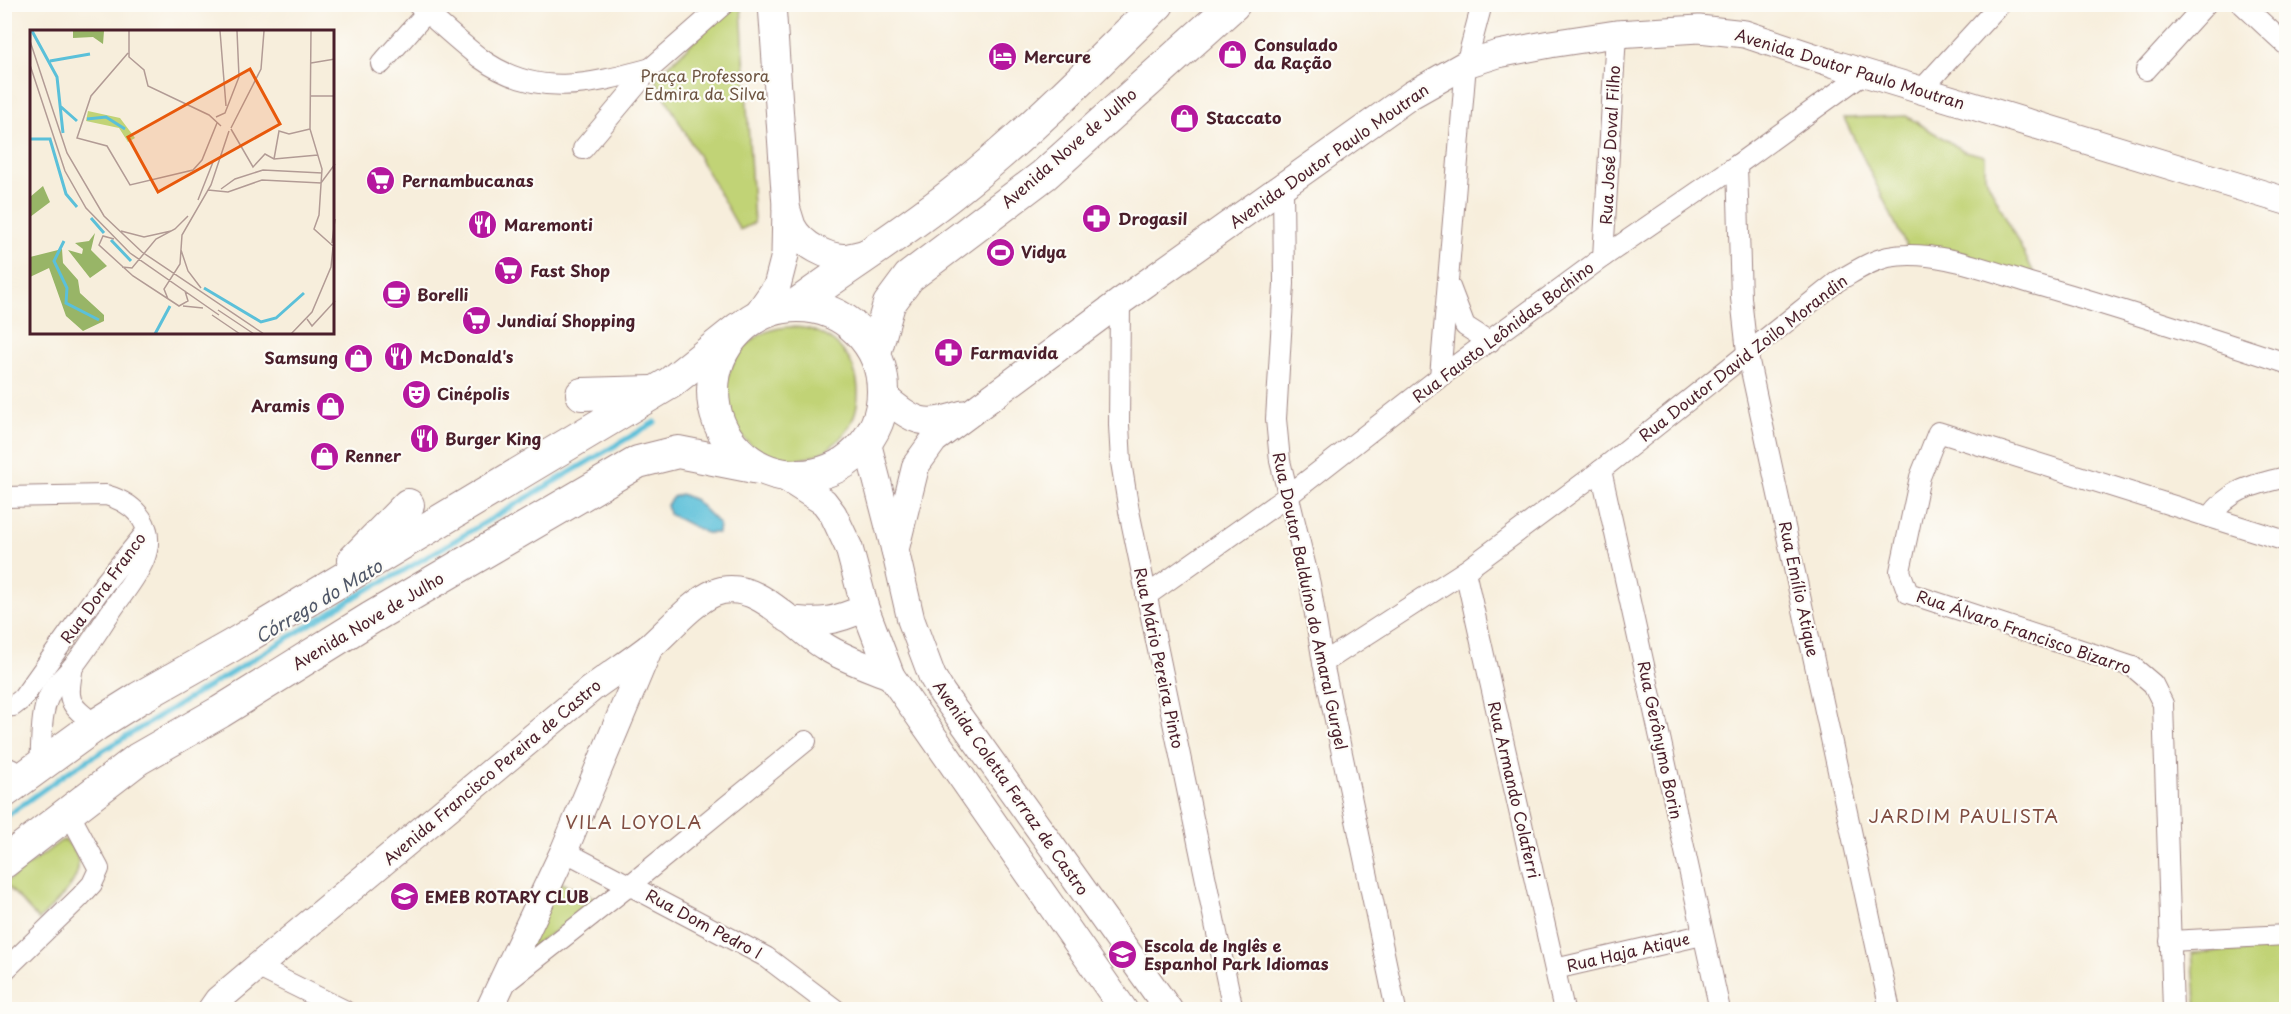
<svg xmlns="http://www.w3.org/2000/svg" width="2291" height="1014" viewBox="0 0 2291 1014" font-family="'Playpen Sans',sans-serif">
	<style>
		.green { fill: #c1d376; stroke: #867950; stroke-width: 1.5 }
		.water { fill: #5bc0d9; stroke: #527082; stroke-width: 1.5 }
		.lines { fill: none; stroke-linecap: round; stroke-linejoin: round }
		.stream { stroke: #5bc0d9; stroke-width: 5 }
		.street-casing { stroke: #a08684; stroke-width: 22 }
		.secondary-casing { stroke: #a08684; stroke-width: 29 }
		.primary-casing { stroke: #a08684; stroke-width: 34 }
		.street { stroke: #fff; stroke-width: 20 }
		.secondary { stroke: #fff; stroke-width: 27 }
		.primary { stroke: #fff; stroke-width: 32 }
		.labels { text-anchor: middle; stroke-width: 4.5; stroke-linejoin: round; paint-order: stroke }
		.poi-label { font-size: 16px; font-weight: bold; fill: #4a1f2b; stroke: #fdfcf7; text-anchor: start }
		.street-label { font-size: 16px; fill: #4a1f2b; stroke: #fdfcf7 }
		.park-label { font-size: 16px; fill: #6e5542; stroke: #fdfcf7 }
		.water-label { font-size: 18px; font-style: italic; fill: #505768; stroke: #fdfcf7 }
		.neighbourhood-label { font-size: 18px; letter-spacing: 1.5px; fill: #804d41; stroke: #fdfcf7 }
		.inset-river { fill: none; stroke: #5bc0d9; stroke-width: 3 }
		.inset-road { fill: none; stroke: #b29b95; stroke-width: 1.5 }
		.view { fill: #e8590c; fill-opacity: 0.15; stroke: #e8590c; stroke-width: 3 }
		.inset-edge { fill: none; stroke: #4a1f2b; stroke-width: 3 }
	</style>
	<rect width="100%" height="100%" fill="#fdfcf7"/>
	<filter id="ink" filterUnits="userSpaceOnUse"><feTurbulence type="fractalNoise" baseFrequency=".0167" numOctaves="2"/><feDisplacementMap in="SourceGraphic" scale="12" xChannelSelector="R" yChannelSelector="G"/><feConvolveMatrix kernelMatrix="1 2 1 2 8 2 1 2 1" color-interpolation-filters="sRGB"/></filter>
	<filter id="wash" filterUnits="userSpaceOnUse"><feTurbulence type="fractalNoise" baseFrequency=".008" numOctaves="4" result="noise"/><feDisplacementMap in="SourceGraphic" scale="24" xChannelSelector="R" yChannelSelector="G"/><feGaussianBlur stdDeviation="1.35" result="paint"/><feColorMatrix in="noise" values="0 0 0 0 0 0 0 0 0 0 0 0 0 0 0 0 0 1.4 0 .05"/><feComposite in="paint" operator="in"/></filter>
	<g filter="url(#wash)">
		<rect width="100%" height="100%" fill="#f7eedc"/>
		<g class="green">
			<polygon points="741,6 754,223 740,230 655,79 726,10"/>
			<polygon points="1906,116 1964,151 1985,156 1985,176 2040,285 1911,256 1844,118"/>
			<circle cx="792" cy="393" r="66"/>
			<path d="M65 840C99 869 60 897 39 920L5 883 61 841Z"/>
			<polygon points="555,880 601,901 528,949"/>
			<polygon points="2286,948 2286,1009 2197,1009 2192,953"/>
		</g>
		<polygon class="water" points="681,494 695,500 719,524 718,533 706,533 669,514 667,505 673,497"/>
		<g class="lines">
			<polyline class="stream" points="4,818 68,772 365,591 398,574 655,422"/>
		</g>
	</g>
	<g filter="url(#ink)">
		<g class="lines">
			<defs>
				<g id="street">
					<path d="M417 4C438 22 458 41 480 58 536 99 590 85 651 68"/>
					<polyline points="2242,4 2286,45"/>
					<polyline points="381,64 434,4"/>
					<polyline points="2146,70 2206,4"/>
					<polyline points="1921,90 2000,4"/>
					<polyline points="583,149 651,68 724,4"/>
					<polyline points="1737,165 1741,298 1747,352 1890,1010"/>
					<polyline points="1283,187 1284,284 1276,419 1280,461 1310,584 1323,663 1396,1010"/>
					<polyline points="1603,257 1616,34"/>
					<polyline points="1450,287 1465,326 1490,342"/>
					<polyline points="1120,302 1119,425 1121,462 1129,511 1233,1010"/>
					<polyline points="1440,377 1466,64 1482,4"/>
					<polyline points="1601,470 1720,1010"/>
					<path d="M4 497 106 495C137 504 157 527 144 560 137 577 124 592 114 607 101 626 89 646 75 664 65 676 56 681 49 696 40 714 42 743 40 764"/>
					<path d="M2210 517C2231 488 2253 485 2286 477"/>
					<polyline points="1465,571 1564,1010"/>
					<polyline points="1146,596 1289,495 1440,377 1603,257 1737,165 1864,73"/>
					<path d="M1323 663 1465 571 1601 470 1838 281C1854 272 1870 261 1888 257 1932 248 1987 270 2030 283 2116 307 2201 335 2286 363"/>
					<path d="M73 666C67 702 67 703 96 725"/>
					<polyline points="4,707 13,706 22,699 104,584 147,531"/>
					<polyline points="4,766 25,776"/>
					<polyline points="564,851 766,957 836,1010"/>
					<polyline points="2170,941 2286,935"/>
					<polyline points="257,967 344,1010"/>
					<polyline points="1555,969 1702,935"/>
					<polyline points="4,971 80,897 92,884 99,869 69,813"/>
					<polyline points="504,984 630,885 806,741"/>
					<polyline points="2173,1010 2163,704 2153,684 2133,667 1908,593 1900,571 1920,477 1938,432 2286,541"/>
				</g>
				<g id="secondary">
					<path d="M786 207C788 213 790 220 792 226 801 244 829 260 849 257 857 256 865 253 872 251"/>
					<polyline points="756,316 777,286 785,255 786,206 772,4"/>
					<path d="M883 396C915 422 923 428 963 414"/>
					<polyline points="867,442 895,550 911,620 932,676 942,693 1169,1010"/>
					<polyline points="783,476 824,502 833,514 849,548 865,608 891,676 1124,1010"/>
					<polyline points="895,550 916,465 934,440 1120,302 1411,95 1466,64 1498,54 1550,44 1616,34 1699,29 1745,34 1835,64 2286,201"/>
					<path d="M788 619C820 624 836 621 865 608"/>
					<path d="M211 1010 218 1000 257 967 591 689C611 674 632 661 651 646 668 631 694 601 714 593 755 576 793 627 824 646 844 659 869 667 891 676"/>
					<polyline points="489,1010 564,851 649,648"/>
				</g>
				<g id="primary">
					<path d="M796 305C851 264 910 229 963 185 1032 130 1094 66 1158 4"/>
					<circle cx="798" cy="391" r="85"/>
					<polyline points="875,353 889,304 909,277 1044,175 1234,4"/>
					<polyline points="582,394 652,392"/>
					<polyline points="354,560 408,505"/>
					<polyline points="4,792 96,725 139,698 231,646 670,383 739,328"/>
					<polyline points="4,862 138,759 220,712 371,618 638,462 678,452 759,468"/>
				</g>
			</defs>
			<use href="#street" class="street-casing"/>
			<use href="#secondary" class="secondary-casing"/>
			<use href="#primary" class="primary-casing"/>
			<use href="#street" class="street"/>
			<use href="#secondary" class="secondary"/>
			<use href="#primary" class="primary"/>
		</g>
	</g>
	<defs>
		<symbol id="shop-disc" viewBox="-11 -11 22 22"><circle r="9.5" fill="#b5179e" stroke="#fdfcf7"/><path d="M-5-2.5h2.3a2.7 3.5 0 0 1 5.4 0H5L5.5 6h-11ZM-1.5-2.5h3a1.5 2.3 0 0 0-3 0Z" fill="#fff"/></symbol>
		<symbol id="hotel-disc" viewBox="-11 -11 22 22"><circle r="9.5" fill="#b5179e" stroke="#fdfcf7"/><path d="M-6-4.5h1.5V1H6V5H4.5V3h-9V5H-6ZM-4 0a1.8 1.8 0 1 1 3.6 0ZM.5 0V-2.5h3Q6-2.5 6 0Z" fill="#fff"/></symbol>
		<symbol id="supermarket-disc" viewBox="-11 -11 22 22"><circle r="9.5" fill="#b5179e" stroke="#fdfcf7"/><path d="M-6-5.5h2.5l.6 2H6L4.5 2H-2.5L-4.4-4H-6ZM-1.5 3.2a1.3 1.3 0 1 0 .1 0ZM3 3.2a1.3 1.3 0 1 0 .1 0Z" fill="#fff"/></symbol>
		<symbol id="pharmacy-disc" viewBox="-11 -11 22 22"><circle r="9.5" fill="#b5179e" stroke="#fdfcf7"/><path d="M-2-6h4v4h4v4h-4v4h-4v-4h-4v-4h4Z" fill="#fff"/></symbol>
		<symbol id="restaurant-disc" viewBox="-11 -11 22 22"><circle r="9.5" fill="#b5179e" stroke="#fdfcf7"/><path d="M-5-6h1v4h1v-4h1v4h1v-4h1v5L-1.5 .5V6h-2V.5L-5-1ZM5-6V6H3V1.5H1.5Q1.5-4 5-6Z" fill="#fff"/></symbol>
		<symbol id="stadium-disc" viewBox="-11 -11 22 22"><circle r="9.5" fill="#b5179e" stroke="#fdfcf7"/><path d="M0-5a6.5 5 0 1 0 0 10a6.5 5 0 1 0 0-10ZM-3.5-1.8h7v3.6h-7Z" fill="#fff"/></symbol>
		<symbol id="cafe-disc" viewBox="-11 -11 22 22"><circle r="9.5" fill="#b5179e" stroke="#fdfcf7"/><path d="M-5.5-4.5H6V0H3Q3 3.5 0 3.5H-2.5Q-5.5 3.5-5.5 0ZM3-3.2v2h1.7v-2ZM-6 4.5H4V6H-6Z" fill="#fff"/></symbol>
		<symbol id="theatre-disc" viewBox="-11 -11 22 22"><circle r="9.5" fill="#b5179e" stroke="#fdfcf7"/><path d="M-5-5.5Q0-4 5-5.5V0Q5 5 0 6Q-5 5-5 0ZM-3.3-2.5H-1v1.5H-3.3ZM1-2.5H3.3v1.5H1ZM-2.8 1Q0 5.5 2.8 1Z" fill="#fff"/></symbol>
		<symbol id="school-disc" viewBox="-11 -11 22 22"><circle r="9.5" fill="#b5179e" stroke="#fdfcf7"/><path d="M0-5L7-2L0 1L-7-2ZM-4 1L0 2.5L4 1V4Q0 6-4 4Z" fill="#fff"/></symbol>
	</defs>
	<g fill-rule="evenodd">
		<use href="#shop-disc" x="1216" y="38" width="33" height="33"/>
		<use href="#hotel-disc" x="986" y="40" width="33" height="33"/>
		<use href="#shop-disc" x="1168" y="102" width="33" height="33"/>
		<use href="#supermarket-disc" x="364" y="164" width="33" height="33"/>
		<use href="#pharmacy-disc" x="1080" y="202" width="33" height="33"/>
		<use href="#restaurant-disc" x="466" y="208" width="33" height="33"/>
		<use href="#stadium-disc" x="984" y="236" width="33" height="33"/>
		<use href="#supermarket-disc" x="492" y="254" width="33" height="33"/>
		<use href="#cafe-disc" x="380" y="278" width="33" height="33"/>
		<use href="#supermarket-disc" x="460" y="304" width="33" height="33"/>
		<use href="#pharmacy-disc" x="932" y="336" width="33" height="33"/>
		<use href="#restaurant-disc" x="382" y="340" width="33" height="33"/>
		<use href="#shop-disc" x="342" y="342" width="33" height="33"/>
		<use href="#theatre-disc" x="400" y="378" width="33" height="33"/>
		<use href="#shop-disc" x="314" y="390" width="33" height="33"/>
		<use href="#restaurant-disc" x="408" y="422" width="33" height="33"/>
		<use href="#shop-disc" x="308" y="440" width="33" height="33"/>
		<use href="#school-disc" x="388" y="880" width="33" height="33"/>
		<use href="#school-disc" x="1106" y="938" width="33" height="33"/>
	</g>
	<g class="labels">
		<g class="poi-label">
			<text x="1254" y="51">Consulado<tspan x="1254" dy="18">da Ração</tspan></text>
			<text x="1024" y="63">Mercure</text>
			<text x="1206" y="124">Staccato</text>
			<text x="402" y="187">Pernambucanas</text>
			<text x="1118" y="225">Drogasil</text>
			<text x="504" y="231">Maremonti</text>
			<text x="1021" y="258">Vidya</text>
			<text x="530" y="277">Fast Shop</text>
			<text x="417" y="301">Borelli</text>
			<text x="497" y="327">Jundiaí Shopping</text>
			<text x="970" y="359">Farmavida</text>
			<text x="420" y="363">McDonald's</text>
			<text x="338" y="364" text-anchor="end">Samsung</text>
			<text x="437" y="400">Cinépolis</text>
			<text x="310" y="412" text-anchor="end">Aramis</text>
			<text x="445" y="445">Burger King</text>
			<text x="345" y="462">Renner</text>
			<text x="425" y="903">EMEB ROTARY CLUB</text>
			<text x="1144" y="952">Escola de Inglês e<tspan x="1144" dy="18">Espanhol Park Idiomas</tspan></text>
		</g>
		<g class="street-label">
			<text transform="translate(1850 69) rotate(17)" y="6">Avenida Doutor Paulo Moutran</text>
			<text transform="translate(1610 145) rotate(-87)" y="6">Rua José Doval Filho</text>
			<text transform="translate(1069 148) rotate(-41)" y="6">Avenida Nove de Julho</text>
			<text transform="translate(1329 156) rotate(-35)" y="6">Avenida Doutor Paulo Moutran</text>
			<text transform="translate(1503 332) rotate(-37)" y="6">Rua Fausto Leônidas Bochino</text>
			<text transform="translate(1743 358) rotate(-38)" y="6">Rua Doutor David Zoilo Morandin</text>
			<text transform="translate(103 588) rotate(-54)" y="6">Rua Dora Franco</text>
			<text transform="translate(1799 589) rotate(78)" y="6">Rua Emílio Atique</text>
			<text transform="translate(1310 601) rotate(78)" y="6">Rua Doutor Balduíno do Amaral Gurgel</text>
			<text transform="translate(368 621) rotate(-31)" y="6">Avenida Nove de Julho</text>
			<text transform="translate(2024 632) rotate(19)" y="6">Rua Álvaro Francisco Bizarro</text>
			<text transform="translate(1159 658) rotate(78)" y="6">Rua Mário Pereira Pinto</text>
			<text transform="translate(1660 740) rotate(78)" y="6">Rua Gerônymo Borin</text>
			<text transform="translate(492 772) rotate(-40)" y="6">Avenida Francisco Pereira de Castro</text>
			<text transform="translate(1011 788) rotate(55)" y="6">Avenida Coletta Ferraz de Castro</text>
			<text transform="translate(1514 790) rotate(77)" y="6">Rua Armando Colaferri</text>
			<text transform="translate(704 924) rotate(28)" y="6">Rua Dom Pedro I</text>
			<text transform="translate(1628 952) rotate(-13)" y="6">Rua Haja Atique</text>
		</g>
		<g class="park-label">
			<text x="705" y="82">Praça Professora<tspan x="705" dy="18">Edmira da Silva</tspan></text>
		</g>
		<g class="water-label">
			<text transform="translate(319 602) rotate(-31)" y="6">Córrego do Mato</text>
		</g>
		<g class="neighbourhood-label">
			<text x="1964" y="823">JARDIM PAULISTA</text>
			<text x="634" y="829">VILA LOYOLA</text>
		</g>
	</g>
	<g transform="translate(30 30)">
		<rect width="304" height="304" fill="#f7eedc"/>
		<path d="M58 81 90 88 105 108 98 112 89 98 56 91Z" fill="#c1d376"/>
		<path d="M43 1H74L73 14 63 7 43 8ZM13 156 20 172 0 187V167ZM65 203 61 220 77 236 60 248 38 220 52 224 53 219 45 213 59 211ZM32 219 33 233 48 250 50 263 74 285V291L53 301 36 286 19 238 0 247V227Z" fill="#98b567"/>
		<path class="inset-river" d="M2 1 27 47 33 103M20 31 60 24M30 76 47 91M57 89 76 87 95 99M0 109H20L36 164 47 177M61 188 74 203M81 210 101 231M34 211 24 231 37 258 36 273 69 290M174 258 231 292 246 288 274 263M125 304 140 276"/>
		<path class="inset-road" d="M99 1V27L114 40 118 56 179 85 191 96M190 1 196 76M281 1 280 99 292 139 289 185 284 199 303 216M0 11 37 123 74 186 112 222 234 304M98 23 61 66 47 108 77 116 100 155 163 140 172 130 187 93M281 33 305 29M0 35 35 141 56 178 100 223 189 285M280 66H305M186 87 195 83 209 47 207 1M201 98 231 39 234 1M201 99 223 137 235 124 244 129 288 125M244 129 249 101 259 104 280 99M191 159 205 149 233 140 292 143M178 160 198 162 232 150 291 153 305 134M168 170 183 132M91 201 114 207 141 201M84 209 73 206 69 215 103 246 149 276 158 271 155 261M302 213 305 189M151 220 158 241 171 258M92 237 102 238 126 209 145 199 158 186M138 269 134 259 150 234 152 205 181 155 199 101M153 276 173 278M188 280 224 304M182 285 210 304M277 289 282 296 305 271M261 304 282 282 301 237 303 217"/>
		<path class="view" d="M220 39 250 94 128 162 98 107Z"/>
		<rect width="304" height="304" class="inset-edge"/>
	</g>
	<rect width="2291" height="1014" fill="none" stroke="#fdfcf7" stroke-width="24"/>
</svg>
